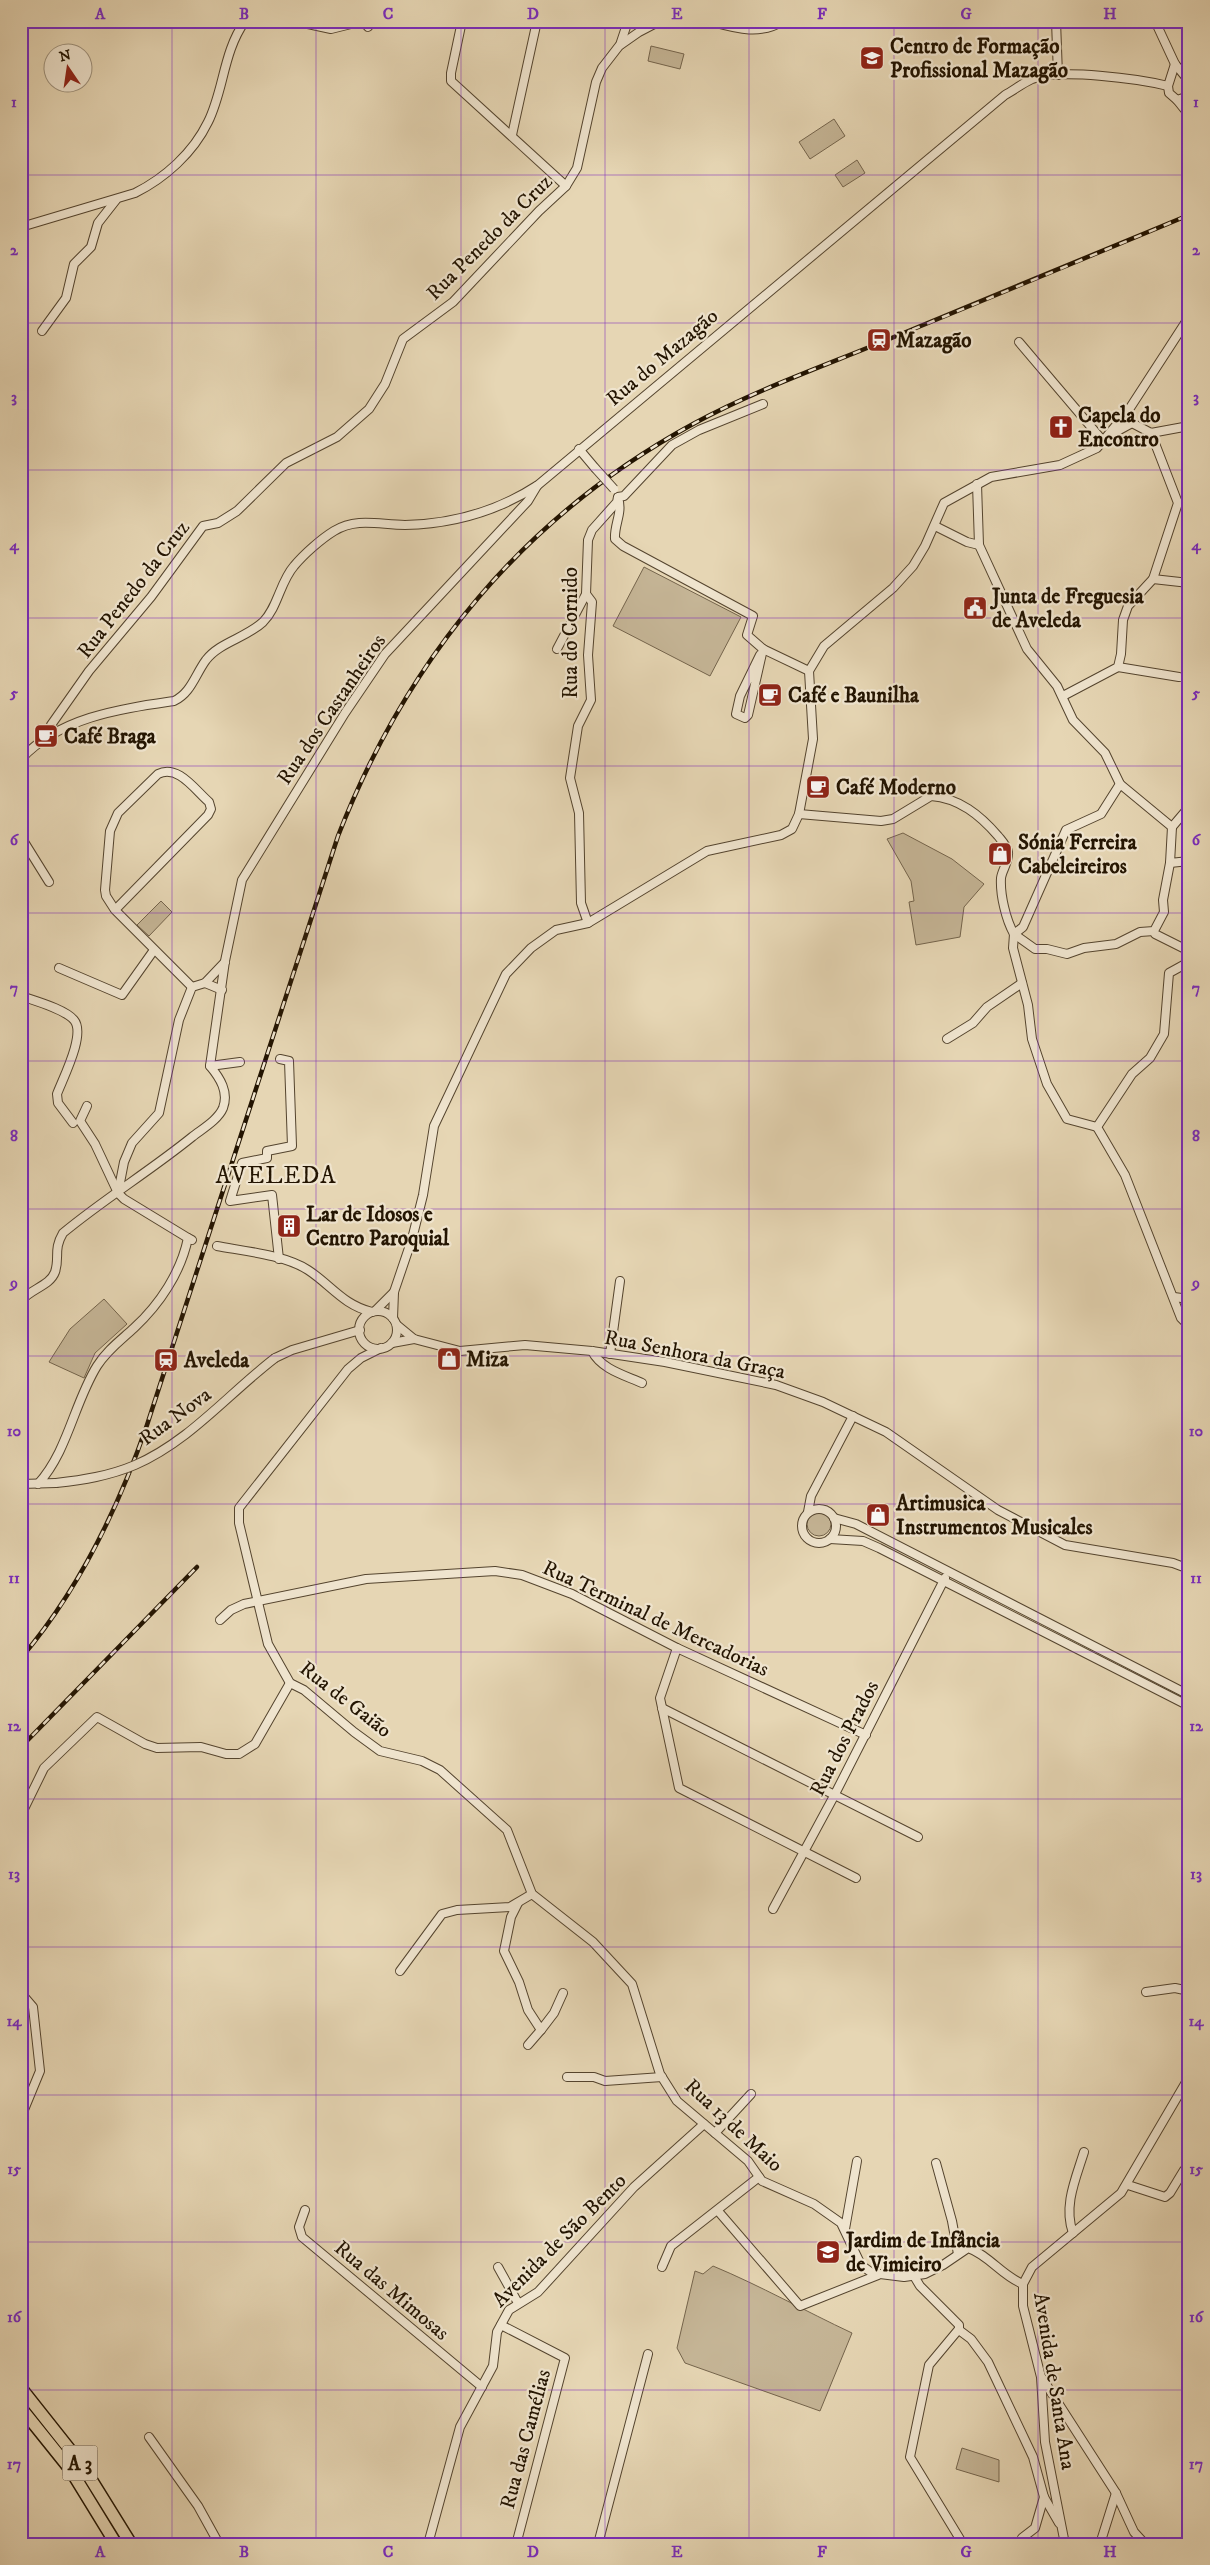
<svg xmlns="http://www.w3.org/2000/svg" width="1210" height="2565" viewBox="0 0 1210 2565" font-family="'IM FELL DW Pica',serif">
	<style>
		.green { fill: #c5b596; stroke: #74644c }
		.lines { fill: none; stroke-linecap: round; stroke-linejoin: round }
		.minor-casing { stroke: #54442e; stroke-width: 10 }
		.highway-casing { stroke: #231401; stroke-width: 14 }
		.minor { stroke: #efe4ce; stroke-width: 8 }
		.highway { stroke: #e6d6b4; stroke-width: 11 }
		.rail-casing { stroke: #231401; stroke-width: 4.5 }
		.rail { stroke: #efe4ce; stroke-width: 2.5; stroke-dasharray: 8; stroke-linecap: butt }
		.minor-bridge-casing { stroke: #54442e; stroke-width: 10; stroke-linecap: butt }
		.minor-bridge { stroke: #efe4ce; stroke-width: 8 }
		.grid { fill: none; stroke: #7b2cbf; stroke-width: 1; stroke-opacity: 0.55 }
		.labels { text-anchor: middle; stroke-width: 4.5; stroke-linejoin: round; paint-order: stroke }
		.shield { fill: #efe4ce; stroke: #60523e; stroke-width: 1 }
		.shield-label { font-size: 20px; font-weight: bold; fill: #231401 }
		.poi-label { font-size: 21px; font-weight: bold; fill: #231401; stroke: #efe4ce; text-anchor: start }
		.street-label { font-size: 21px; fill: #231401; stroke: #efe4ce }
		.quarter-label { font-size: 24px; letter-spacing: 1px; fill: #231401; stroke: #efe4ce }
		.neatline { fill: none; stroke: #7b2cbf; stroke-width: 2 }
		.grid-label { font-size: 16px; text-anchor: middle; font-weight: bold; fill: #7b2cbf }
	</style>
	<rect width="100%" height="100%" fill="#e6d6b4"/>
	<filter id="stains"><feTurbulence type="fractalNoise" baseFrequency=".004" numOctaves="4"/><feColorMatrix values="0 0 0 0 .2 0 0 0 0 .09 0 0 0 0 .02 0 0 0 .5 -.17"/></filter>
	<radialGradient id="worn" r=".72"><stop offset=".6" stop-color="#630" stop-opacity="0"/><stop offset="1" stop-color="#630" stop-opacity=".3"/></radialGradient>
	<g class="green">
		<polygon points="651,46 684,54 680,69 648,61"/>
		<polygon points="834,119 845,136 810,159 799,142"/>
		<polygon points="857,160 865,173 843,187 835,175"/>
		<polygon points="644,567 741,617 710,676 613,626"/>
		<polygon points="903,833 952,859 984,884 964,907 960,937 916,945 909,902 914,901 911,881 887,839"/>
		<polygon points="161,901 172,912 149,936 137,925"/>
		<polygon points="104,1299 127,1324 95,1353 84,1378 49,1362 70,1329"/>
		<circle cx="819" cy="1524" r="12"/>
		<path d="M713 2266C761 2286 805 2311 852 2333L820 2411 685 2363 677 2348 695 2271 703 2274Z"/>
		<polygon points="962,2448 999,2460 999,2482 956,2469"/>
	</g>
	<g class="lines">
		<defs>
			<g id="minor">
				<polyline points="294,21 331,29 363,21 368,27"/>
				<polyline points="462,21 451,73 451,81 566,186"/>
				<path d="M709 21C735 28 759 36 783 21"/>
				<polyline points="1056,21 1058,75"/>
				<polyline points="1155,21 1175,64 1189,81"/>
				<polyline points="620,45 628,21"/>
				<polyline points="1175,64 1168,86 1169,93 1177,100 1189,96"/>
				<polyline points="1177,100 1189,115"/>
				<polyline points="512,135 537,21"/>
				<path d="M21 227 135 193C165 178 193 153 208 122 224 90 223 52 245 21"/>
				<polyline points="42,331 66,298 74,264 91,247 98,223 116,200"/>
				<polyline points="1019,342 1103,441"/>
				<polyline points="1128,411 1132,423 1151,433 1189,426"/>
				<polyline points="1110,435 1132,423"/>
				<polyline points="579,449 595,468"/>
				<polyline points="977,484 979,545 1027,649 1057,686 1073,720 1105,753 1120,784 1172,827"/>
				<path d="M618 498C623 513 614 524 615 539L623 546 753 616 747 635 763 649 809 671"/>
				<polyline points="935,526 967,542 979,545"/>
				<polyline points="1153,579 1189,583"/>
				<polyline points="557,649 586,594"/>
				<polyline points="760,655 740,696 736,714 745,718 748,715 763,649"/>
				<polyline points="1118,667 1179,677"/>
				<polyline points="1063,696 1118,667 1121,654 1123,620 1128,606 1153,579 1178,503 1151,433"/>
				<polyline points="48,738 51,725 89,671 151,597 203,526 218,523 237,511 286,463 337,437 369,409 385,384 403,339 453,302 539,211 566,186 577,168 596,82 602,68 619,46 639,32 660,21"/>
				<path d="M21 759C60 717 120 709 174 701 191 693 195 675 206 660 220 642 246 638 263 622 278 607 280 582 294 566 304 554 321 539 334 531 357 517 380 525 405 525 453 524 498 511 538 485L1005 95C1014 90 1023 83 1032 79 1059 68 1140 79 1168 86"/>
				<path d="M799 814 881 821 893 819 931 796C959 798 980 815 998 836 1002 841 1007 846 1008 852 1009 862 1002 870 1001 878 1000 895 1006 920 1014 934"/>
				<polyline points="1172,827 1170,863 1189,861"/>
				<polyline points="1172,827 1189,807"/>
				<polyline points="21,837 49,882"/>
				<path d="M115 910 208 815 211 809 209 802C195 790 178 764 158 774L118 813 110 831 105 890 106 896 115 910 192 987"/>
				<polyline points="588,923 581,903 579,813 570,778 578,726 591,700 588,655 592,602 586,594 588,540 592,530 617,502 618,497 624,496 672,445 699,430 763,404"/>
				<polyline points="1154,931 1155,934 1189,951"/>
				<polyline points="1014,934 1013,948 1028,1005 1032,1039 1047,1084 1067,1119 1097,1127"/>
				<polyline points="1014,934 1035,949 1047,949 1067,954 1084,948 1116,944 1140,932 1154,931 1164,912 1163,900 1170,863"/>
				<polyline points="1014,934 1023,927 1066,830 1101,814 1120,784"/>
				<polyline points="1189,962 1169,973 1164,1034 1150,1058 1132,1074 1097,1127 1125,1175 1181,1318 1189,1326"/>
				<polyline points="59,968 122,995 154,950"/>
				<polyline points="205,983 222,990"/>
				<path d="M21 996C35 1001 65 1009 74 1020 86 1034 63 1078 57 1094L58 1103 73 1123"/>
				<polyline points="947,1039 973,1023 987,1007 1022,983"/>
				<polyline points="210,1066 240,1062"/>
				<polyline points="87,1106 80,1121 95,1144 118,1193 124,1199 188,1238"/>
				<polyline points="118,1193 124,1162 132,1143 159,1113 179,1020 192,987 205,983 225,962"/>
				<path d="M217 1246C244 1251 285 1255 308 1270 331 1285 343 1305 372 1312"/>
				<polyline points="279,1259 272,1195 230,1201 242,1163 267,1158 267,1151 292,1146 289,1061 280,1059"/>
				<polyline points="1174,1297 1189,1299"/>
				<path d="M21 1301C30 1289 50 1286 55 1272 60 1257 53 1250 63 1233 104 1199 150 1171 192 1137 202 1129 218 1120 223 1108 229 1092 220 1078 210 1066L225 961 242 880 345 713 385 654 528 501 537 486"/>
				<polyline points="375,1311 394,1292"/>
				<circle cx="378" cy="1330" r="19"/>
				<polyline points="393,1318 394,1292 412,1239 423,1195 434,1126 506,974 531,948 556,930 588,923 707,851 781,835 792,829 799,814 813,739 809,671 824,646 893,588 913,566 925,546 944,503 991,477 1060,465 1097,448 1128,411 1189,317"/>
				<polyline points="397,1325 414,1339 460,1351 525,1345 592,1351 665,1362 776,1385 823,1402 886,1432 998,1510 1065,1545 1173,1563 1189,1569"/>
				<polyline points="392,1343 414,1339"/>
				<path d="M381 1348 361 1358 348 1369 239 1508V1523L268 1644 290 1683 304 1690 354 1732 380 1751 422 1761 440 1770 507 1830 532 1894 593 1942 632 1984 660 2074 677 2101 748 2161 762 2181 814 2204 841 2223 861 2265 872 2273 904 2277 925 2274 943 2265 968 2248C989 2255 1002 2276 1023 2284"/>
				<path d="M592 1351C601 1369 624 1375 642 1383"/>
				<polyline points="610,1354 620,1281"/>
				<polyline points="275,1358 292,1350 360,1330"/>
				<polyline points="21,1484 56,1483"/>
				<path d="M38 1484C68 1451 74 1403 97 1366 107 1350 121 1340 134 1328 160 1304 181 1272 188 1238L192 1240"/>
				<circle cx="819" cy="1526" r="17"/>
				<polyline points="808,1512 811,1496 853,1416"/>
				<polyline points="834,1518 856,1524 1189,1695"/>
				<polyline points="830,1539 863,1541 879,1548 1189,1706"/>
				<polyline points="220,1620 231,1610 244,1604 366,1579 495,1571 522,1575 572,1594 677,1648 866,1735"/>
				<polyline points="677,1648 660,1698 679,1788 856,1878"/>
				<polyline points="662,1708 918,1837"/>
				<polyline points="21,1815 44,1768 97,1717 145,1744 157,1748 201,1747 226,1754 239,1754 255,1744 290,1683"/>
				<polyline points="518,1903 511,1917 504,1951 519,1982 528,2010 541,2030 554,2013 563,1993"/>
				<polyline points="773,1909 834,1796 945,1578"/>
				<polyline points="400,1971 442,1914 457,1910 510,1907 532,1894"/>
				<polyline points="1146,1992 1175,1988 1189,1991"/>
				<polyline points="21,1993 33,2007 40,2071 21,2117"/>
				<polyline points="528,2045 541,2030"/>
				<polyline points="567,2077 594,2077 605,2081 662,2077"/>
				<polyline points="715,2133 751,2094"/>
				<polyline points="936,2163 952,2221 958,2254"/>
				<polyline points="1128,2185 1165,2197 1170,2193 1184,2170 1189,2171"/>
				<polyline points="305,2210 299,2227 302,2237 482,2387"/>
				<polyline points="718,2211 800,2306 878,2275"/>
				<polyline points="845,2229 857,2161"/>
				<path d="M1073 2233C1063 2206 1076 2178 1084 2152"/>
				<polyline points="498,2267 518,2303"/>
				<polyline points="662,2267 671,2246 759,2177"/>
				<polyline points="914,2276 920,2286 959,2325 959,2329 929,2365 910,2457 963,2544"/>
				<polyline points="501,2325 565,2358 517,2541 529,2544"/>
				<polyline points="959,2330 971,2339 988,2362 1033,2457 1044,2497 1059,2523"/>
				<polyline points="1042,2378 1116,2493 1134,2532 1145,2544"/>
				<polyline points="149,2437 198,2506 219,2544"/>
				<polyline points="1022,2538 1035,2528 1044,2497"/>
				<polyline points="428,2544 460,2427 493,2366 497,2332 509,2310 538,2292 634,2187 704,2124"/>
				<polyline points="598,2544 648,2354"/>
				<polyline points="1065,2544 1045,2442 1041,2377 1023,2306 1023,2284 1032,2267 1121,2193 1189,2077"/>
				<polyline points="1100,2544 1116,2493"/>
			</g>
			<g id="highway">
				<polyline points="21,2388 82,2465 131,2544"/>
				<polyline points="21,2408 70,2469 116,2544"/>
			</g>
		</defs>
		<use href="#minor" class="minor-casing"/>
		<use href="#highway" class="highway-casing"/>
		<use href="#minor" class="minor"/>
		<use href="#highway" class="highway"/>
		<defs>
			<g id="rail">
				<path d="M21 1658C79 1590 118 1509 147 1425L338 836C407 659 524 516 693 424 757 389 827 365 894 337 993 297 1091 256 1189 215"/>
				<polyline points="21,1747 197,1567"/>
			</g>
		</defs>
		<use href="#rail" class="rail-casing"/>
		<use href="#rail" class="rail"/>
		<defs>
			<g id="minor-bridge">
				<polyline points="595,468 614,489"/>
				<path d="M56 1483C83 1480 109 1476 135 1465 190 1441 228 1394 275 1358"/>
			</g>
		</defs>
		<use href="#minor-bridge" class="minor-bridge-casing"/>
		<use href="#minor-bridge" class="minor-bridge"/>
	</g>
	<path class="grid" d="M172 21V2544M316 21V2544M461 21V2544M605 21V2544M749 21V2544M894 21V2544M1038 21V2544M21 175H1189M21 323H1189M21 470H1189M21 618H1189M21 766H1189M21 913H1189M21 1061H1189M21 1209H1189M21 1356H1189M21 1504H1189M21 1652H1189M21 1799H1189M21 1947H1189M21 2095H1189M21 2242H1189M21 2390H1189"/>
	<defs>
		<symbol id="university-square" viewBox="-11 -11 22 22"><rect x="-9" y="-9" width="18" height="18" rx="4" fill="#8f2418" stroke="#efe4ce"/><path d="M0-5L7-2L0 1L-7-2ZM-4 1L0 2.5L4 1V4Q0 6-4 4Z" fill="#fff"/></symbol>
		<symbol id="station-square" viewBox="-11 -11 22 22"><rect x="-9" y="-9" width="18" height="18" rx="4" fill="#8f2418" stroke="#efe4ce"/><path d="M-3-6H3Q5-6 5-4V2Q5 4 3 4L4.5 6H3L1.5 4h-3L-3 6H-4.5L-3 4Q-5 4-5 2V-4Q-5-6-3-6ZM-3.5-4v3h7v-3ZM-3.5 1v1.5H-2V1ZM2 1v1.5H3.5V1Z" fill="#fff"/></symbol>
		<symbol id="church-square" viewBox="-11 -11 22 22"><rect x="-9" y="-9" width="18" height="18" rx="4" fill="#8f2418" stroke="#efe4ce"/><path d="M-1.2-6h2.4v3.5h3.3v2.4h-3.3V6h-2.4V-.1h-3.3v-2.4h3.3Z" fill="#fff"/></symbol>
		<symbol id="civic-square" viewBox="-11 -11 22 22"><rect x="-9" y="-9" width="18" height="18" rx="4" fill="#8f2418" stroke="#efe4ce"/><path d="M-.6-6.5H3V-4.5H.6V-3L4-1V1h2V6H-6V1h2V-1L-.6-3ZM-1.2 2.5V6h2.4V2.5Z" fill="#fff"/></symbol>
		<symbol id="cafe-square" viewBox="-11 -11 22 22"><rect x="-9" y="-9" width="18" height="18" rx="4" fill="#8f2418" stroke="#efe4ce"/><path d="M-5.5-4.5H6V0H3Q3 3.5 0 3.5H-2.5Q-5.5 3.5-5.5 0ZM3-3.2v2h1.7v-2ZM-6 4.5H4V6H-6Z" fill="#fff"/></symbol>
		<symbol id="shop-square" viewBox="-11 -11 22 22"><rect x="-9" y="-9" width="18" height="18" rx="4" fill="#8f2418" stroke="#efe4ce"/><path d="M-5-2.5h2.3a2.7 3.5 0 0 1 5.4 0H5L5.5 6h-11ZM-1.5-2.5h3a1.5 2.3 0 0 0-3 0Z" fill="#fff"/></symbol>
		<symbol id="building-square" viewBox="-11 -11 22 22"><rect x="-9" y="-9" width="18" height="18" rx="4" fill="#8f2418" stroke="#efe4ce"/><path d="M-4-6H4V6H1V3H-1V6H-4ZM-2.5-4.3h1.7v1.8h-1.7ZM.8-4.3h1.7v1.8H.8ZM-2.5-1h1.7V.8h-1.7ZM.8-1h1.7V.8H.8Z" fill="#fff"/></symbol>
		<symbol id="school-square" viewBox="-11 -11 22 22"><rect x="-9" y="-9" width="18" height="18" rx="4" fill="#8f2418" stroke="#efe4ce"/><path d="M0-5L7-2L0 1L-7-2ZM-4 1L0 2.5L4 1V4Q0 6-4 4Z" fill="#fff"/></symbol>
	</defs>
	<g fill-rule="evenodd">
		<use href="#university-square" x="858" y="44" width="28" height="28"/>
		<use href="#station-square" x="865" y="326" width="28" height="28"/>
		<use href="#church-square" x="1047" y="413" width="28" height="28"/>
		<use href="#civic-square" x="961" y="594" width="28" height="28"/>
		<use href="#cafe-square" x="756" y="681" width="28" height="28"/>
		<use href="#cafe-square" x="32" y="722" width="28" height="28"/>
		<use href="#cafe-square" x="804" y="773" width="28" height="28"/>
		<use href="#shop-square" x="986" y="840" width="28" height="28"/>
		<use href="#building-square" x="275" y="1212" width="28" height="28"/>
		<use href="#shop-square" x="435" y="1345" width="28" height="28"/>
		<use href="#station-square" x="152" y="1346" width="28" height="28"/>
		<use href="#shop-square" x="864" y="1501" width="28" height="28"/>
		<use href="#school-square" x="814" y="2238" width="28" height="28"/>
	</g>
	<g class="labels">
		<rect class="shield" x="62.5" y="2445.5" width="35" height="35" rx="4"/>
		<g class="shield-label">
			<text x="80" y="2470">A 3</text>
		</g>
		<g class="poi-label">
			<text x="890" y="53">Centro de Formação<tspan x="890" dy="24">Profissional Mazagão</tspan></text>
			<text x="896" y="347">Mazagão</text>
			<text x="1078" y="422">Capela do<tspan x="1078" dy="24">Encontro</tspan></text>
			<text x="992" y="603">Junta de Freguesia<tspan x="992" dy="24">de Aveleda</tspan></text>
			<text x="788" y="702">Café e Baunilha</text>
			<text x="64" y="743">Café Braga</text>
			<text x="836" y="794">Café Moderno</text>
			<text x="1018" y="849">Sónia Ferreira<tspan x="1018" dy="24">Cabeleireiros</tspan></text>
			<text x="306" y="1221">Lar de Idosos e<tspan x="306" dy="24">Centro Paroquial</tspan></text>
			<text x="466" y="1366">Miza</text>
			<text x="184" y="1367">Aveleda</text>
			<text x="896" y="1510">Artimusica<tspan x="896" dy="24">Instrumentos Musicales</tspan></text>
			<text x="846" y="2247">Jardim de Infância<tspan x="846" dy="24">de Vimieiro</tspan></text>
		</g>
		<g class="street-label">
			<text transform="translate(489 237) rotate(-45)" y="7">Rua Penedo da Cruz</text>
			<text transform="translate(662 357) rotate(-40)" y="7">Rua do Mazagão</text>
			<text transform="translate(133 589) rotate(-52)" y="7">Rua Penedo da Cruz</text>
			<text transform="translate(570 633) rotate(-90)" y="7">Rua do Cornido</text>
			<text transform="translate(331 709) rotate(-56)" y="7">Rua dos Castanheiros</text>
			<text transform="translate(695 1354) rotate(11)" y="7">Rua Senhora da Graça</text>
			<text transform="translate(175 1416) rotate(-36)" y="7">Rua Nova</text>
			<text transform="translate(656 1618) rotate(25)" y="7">Rua Terminal de Mercadorias</text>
			<text transform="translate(346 1699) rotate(38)" y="7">Rua de Gaião</text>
			<text transform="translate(844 1738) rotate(-63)" y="7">Rua dos Prados</text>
			<text transform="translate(734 2125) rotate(43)" y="7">Rua 13 de Maio</text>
			<text transform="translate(559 2240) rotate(-45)" y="7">Avenida de São Bento</text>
			<text transform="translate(392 2290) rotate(40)" y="7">Rua das Mimosas</text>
			<text transform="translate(1055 2381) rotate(81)" y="7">Avenida de Santa Ana</text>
			<text transform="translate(525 2439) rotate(-75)" y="7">Rua das Camélias</text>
		</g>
		<g class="quarter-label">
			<text x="276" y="1183">AVELEDA</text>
		</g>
	</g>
	<rect width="1210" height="2565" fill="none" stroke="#e6d6b4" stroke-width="55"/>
	<g transform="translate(68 68) rotate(347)"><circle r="24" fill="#efe4ce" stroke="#9d917c"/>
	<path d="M0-4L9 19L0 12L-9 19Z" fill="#8f2418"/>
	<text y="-8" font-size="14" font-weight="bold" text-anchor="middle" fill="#231401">N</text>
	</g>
	<rect x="28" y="28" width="1154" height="2510" class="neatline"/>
	<g class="grid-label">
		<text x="100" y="19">A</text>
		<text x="244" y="19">B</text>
		<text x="388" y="19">C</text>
		<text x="533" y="19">D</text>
		<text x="677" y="19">E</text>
		<text x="822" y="19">F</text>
		<text x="966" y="19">G</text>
		<text x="1110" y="19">H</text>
		<text x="14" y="107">1</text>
		<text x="1196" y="107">1</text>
		<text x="14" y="255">2</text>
		<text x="1196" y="255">2</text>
		<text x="14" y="402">3</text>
		<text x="1196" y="402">3</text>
		<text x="14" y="550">4</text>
		<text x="1196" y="550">4</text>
		<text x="14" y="698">5</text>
		<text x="1196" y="698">5</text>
		<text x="14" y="845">6</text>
		<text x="1196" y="845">6</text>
		<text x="14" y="993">7</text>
		<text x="1196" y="993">7</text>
		<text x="14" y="1141">8</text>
		<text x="1196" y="1141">8</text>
		<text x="14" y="1288">9</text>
		<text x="1196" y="1288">9</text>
		<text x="14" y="1436">10</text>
		<text x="1196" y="1436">10</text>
		<text x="14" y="1583">11</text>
		<text x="1196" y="1583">11</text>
		<text x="14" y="1731">12</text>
		<text x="1196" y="1731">12</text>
		<text x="14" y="1879">13</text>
		<text x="1196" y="1879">13</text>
		<text x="14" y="2026">14</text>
		<text x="1196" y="2026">14</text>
		<text x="14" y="2174">15</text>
		<text x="1196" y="2174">15</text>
		<text x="14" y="2322">16</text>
		<text x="1196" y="2322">16</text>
		<text x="14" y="2469">17</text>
		<text x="1196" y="2469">17</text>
		<text x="100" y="2557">A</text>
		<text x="244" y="2557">B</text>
		<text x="388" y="2557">C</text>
		<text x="533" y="2557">D</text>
		<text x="677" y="2557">E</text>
		<text x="822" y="2557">F</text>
		<text x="966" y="2557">G</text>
		<text x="1110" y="2557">H</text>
	</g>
	<rect width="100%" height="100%" filter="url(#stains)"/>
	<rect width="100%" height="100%" fill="url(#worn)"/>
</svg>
